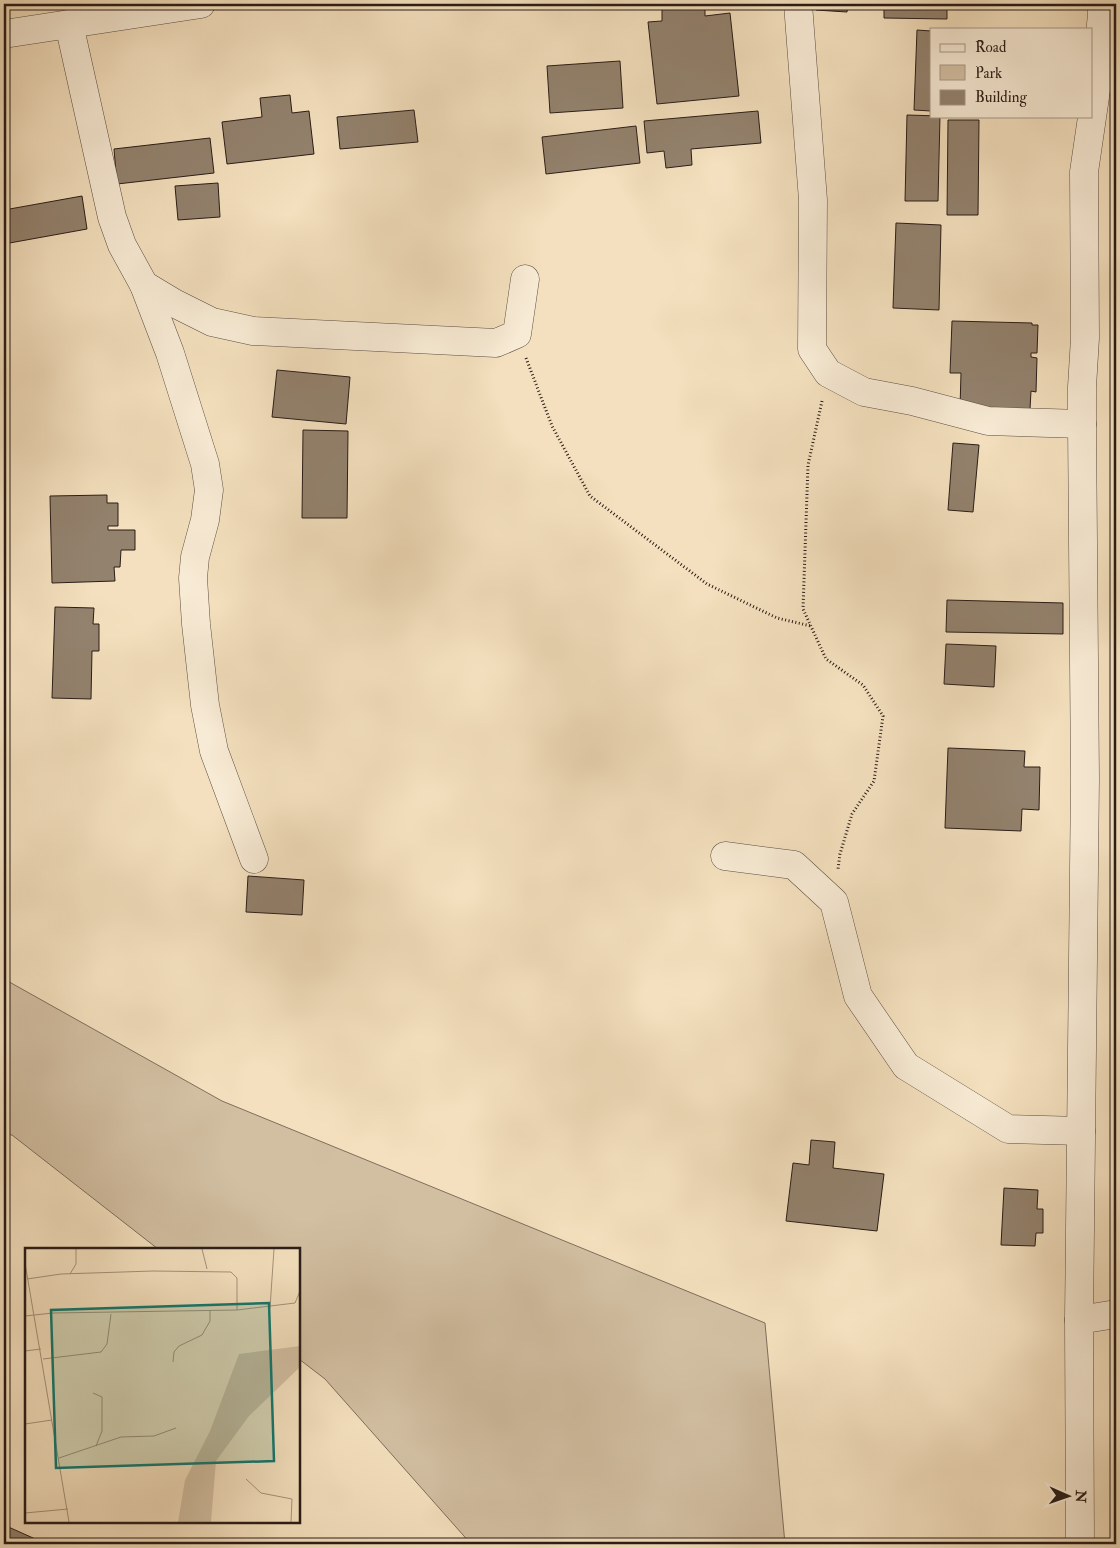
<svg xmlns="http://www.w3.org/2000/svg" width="1120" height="1548" viewBox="0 0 1120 1548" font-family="'IM FELL Double Pica',serif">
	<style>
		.green { fill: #d2bfa2; stroke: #7e6e5c }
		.building { fill: #93826e; stroke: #2a1c17 }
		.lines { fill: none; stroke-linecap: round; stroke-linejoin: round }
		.street-casing { stroke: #5c4d41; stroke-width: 29 }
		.path { stroke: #2a1c17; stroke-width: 3; stroke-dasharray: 1 2.5; stroke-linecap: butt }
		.street { stroke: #f8ebd5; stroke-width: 28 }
		.inset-road { fill: none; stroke: #a3927b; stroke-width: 1 }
		.view { fill: #0f766e; fill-opacity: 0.15; stroke: #0f766e; stroke-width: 2.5 }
		.inset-edge { fill: none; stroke: #2a1c17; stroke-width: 2.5 }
	</style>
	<rect width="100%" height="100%" fill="#f4e0be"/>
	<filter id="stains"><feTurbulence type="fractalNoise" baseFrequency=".004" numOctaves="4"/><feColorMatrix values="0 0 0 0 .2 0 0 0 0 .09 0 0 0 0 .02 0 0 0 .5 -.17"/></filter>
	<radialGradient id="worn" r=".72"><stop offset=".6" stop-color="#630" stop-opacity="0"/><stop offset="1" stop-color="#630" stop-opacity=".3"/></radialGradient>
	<polygon class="green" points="4,979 222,1101 765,1323 785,1544 471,1544 325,1379 299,1359 299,1249 158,1249 12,1135 4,1134"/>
	<g class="building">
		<polygon points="817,4 848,4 847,12 816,10"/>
		<polygon points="884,4 947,4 947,19 884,18"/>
		<polygon points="705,6 705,16 730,13 739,96 657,104 648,22 662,21 662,7"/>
		<polygon points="917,30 931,31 931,111 914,110"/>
		<polygon points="620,61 623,108 550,113 547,66"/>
		<polygon points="290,95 292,113 309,111 314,154 227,164 222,122 262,117 260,98"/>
		<polygon points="414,110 418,142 340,149 337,117"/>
		<polygon points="758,111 761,143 691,149 692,165 666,168 664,151 647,153 644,121"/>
		<polygon points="907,115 940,116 938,201 905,201"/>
		<polygon points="948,120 979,120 978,215 947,215"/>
		<polygon points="636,126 640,163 546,174 542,137"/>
		<polygon points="210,138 214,173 117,184 114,149"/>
		<polygon points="218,183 220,217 178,220 175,186"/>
		<polygon points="82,196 87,229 4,244 4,210"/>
		<polygon points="896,223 941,225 939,310 893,308"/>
		<polygon points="952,321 1032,323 1032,325 1038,325 1037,353 1031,353 1031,357 1037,358 1036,392 1031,391 1030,409 960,408 961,373 950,373"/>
		<polygon points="277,370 350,377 346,424 272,417"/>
		<polygon points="303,430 348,431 347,518 302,518"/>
		<polygon points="953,443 979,445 973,512 948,510"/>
		<polygon points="107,495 107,503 118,503 118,526 108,526 108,530 135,530 135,550 121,550 120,567 114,567 115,581 52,583 50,496"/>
		<polygon points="947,600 1063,603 1063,634 946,632"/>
		<polygon points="55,607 94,608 93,624 99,624 99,651 92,651 91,699 52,698"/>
		<polygon points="946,644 996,646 994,687 944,684"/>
		<polygon points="948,748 1025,751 1024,767 1040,767 1039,810 1022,809 1021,831 945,828"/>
		<polygon points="248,876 304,880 302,915 246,912"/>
		<polygon points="811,1140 835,1142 833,1168 884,1174 877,1231 786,1221 793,1163 809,1165"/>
		<polygon points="1004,1188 1038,1190 1037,1209 1043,1209 1043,1233 1036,1233 1035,1246 1001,1245"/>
		<polygon points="1115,1451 1116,1451 1116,1506 1114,1506"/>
		<polygon points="4,1525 42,1542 41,1544 4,1544"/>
	</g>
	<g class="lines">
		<defs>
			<g id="street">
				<polyline points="798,4 813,200 812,349 828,373 864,392 912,401 988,421 1082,424"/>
				<polyline points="69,24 112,217 122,245 144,285 170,353 205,464 209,490 205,520 195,557 193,578 196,624 205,705 214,751 254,859"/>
				<polyline points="4,34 201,4"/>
				<polyline points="144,285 174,303 212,322 253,331 496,343 517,334 525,279"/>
				<polyline points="725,856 794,865 834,902 858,996 906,1066 1008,1129 1081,1131"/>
				<polyline points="1079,1320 1085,779 1082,424 1082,387 1085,338 1084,172 1096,90 1097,61 1102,15 1102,4"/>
				<polyline points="1080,1544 1079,1320 1116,1314"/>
			</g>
		</defs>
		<use href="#street" class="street-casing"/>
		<g class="path">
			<polyline points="526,358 552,426 590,496 707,584 777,618 811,626"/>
			<polyline points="822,401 808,465 803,609 826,659 863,685 883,716 874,781 852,814 840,854 838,869"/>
		</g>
		<use href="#street" class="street"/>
	</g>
	<g transform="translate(25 1248)">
		<rect width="275" height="275" fill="#f4e0be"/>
		<path d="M275 98V119L224 168 191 213 186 274H153L160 232 185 183 214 106Z" fill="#d2bfa2"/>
		<path class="inset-road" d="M177 1 182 21M0 15 44 274M45 26 51 16V1M2 31 36 26 128 23 206 24 212 30V62L270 55 275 43M245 60 249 1M0 68 28 65 212 62M0 103 16 101M18 111 76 104 82 96 86 66M148 114 149 104 154 98 177 87 185 73V62M68 145 77 149V183L71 198M0 176 27 172M34 210 96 189 129 188 151 180M221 231 236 245 267 251 266 274M0 265 43 261"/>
		<path class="view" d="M244 55 249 213 31 220 26 62Z"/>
		<rect width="275" height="275" class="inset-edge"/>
	</g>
	<rect width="1120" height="1548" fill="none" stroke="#f4e0be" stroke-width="20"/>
	<rect x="5" y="5" width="1110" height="1538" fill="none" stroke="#2a1c17" stroke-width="2.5"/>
	<rect x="10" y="10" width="1100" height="1528" fill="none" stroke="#2a1c17"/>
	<rect x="930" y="28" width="162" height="90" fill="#f8ebd5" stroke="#a69889"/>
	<rect x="940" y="44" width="25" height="8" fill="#f8ebd5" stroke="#a69889"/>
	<text x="975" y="52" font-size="15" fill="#2a1c17">Road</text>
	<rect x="940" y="65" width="25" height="15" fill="#d2bfa2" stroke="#a69889"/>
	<text x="975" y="78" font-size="15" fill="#2a1c17">Park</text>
	<rect x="940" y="90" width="25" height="15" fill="#93826e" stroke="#a69889"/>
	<text x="975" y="102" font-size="15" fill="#2a1c17">Building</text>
	<g transform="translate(1068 1496) rotate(92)" stroke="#f8ebd5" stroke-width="4" paint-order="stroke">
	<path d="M0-4L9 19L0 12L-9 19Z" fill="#2a1c17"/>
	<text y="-8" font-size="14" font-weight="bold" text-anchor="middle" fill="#2a1c17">N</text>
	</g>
	<rect width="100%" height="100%" filter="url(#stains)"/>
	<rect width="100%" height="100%" fill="url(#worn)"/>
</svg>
